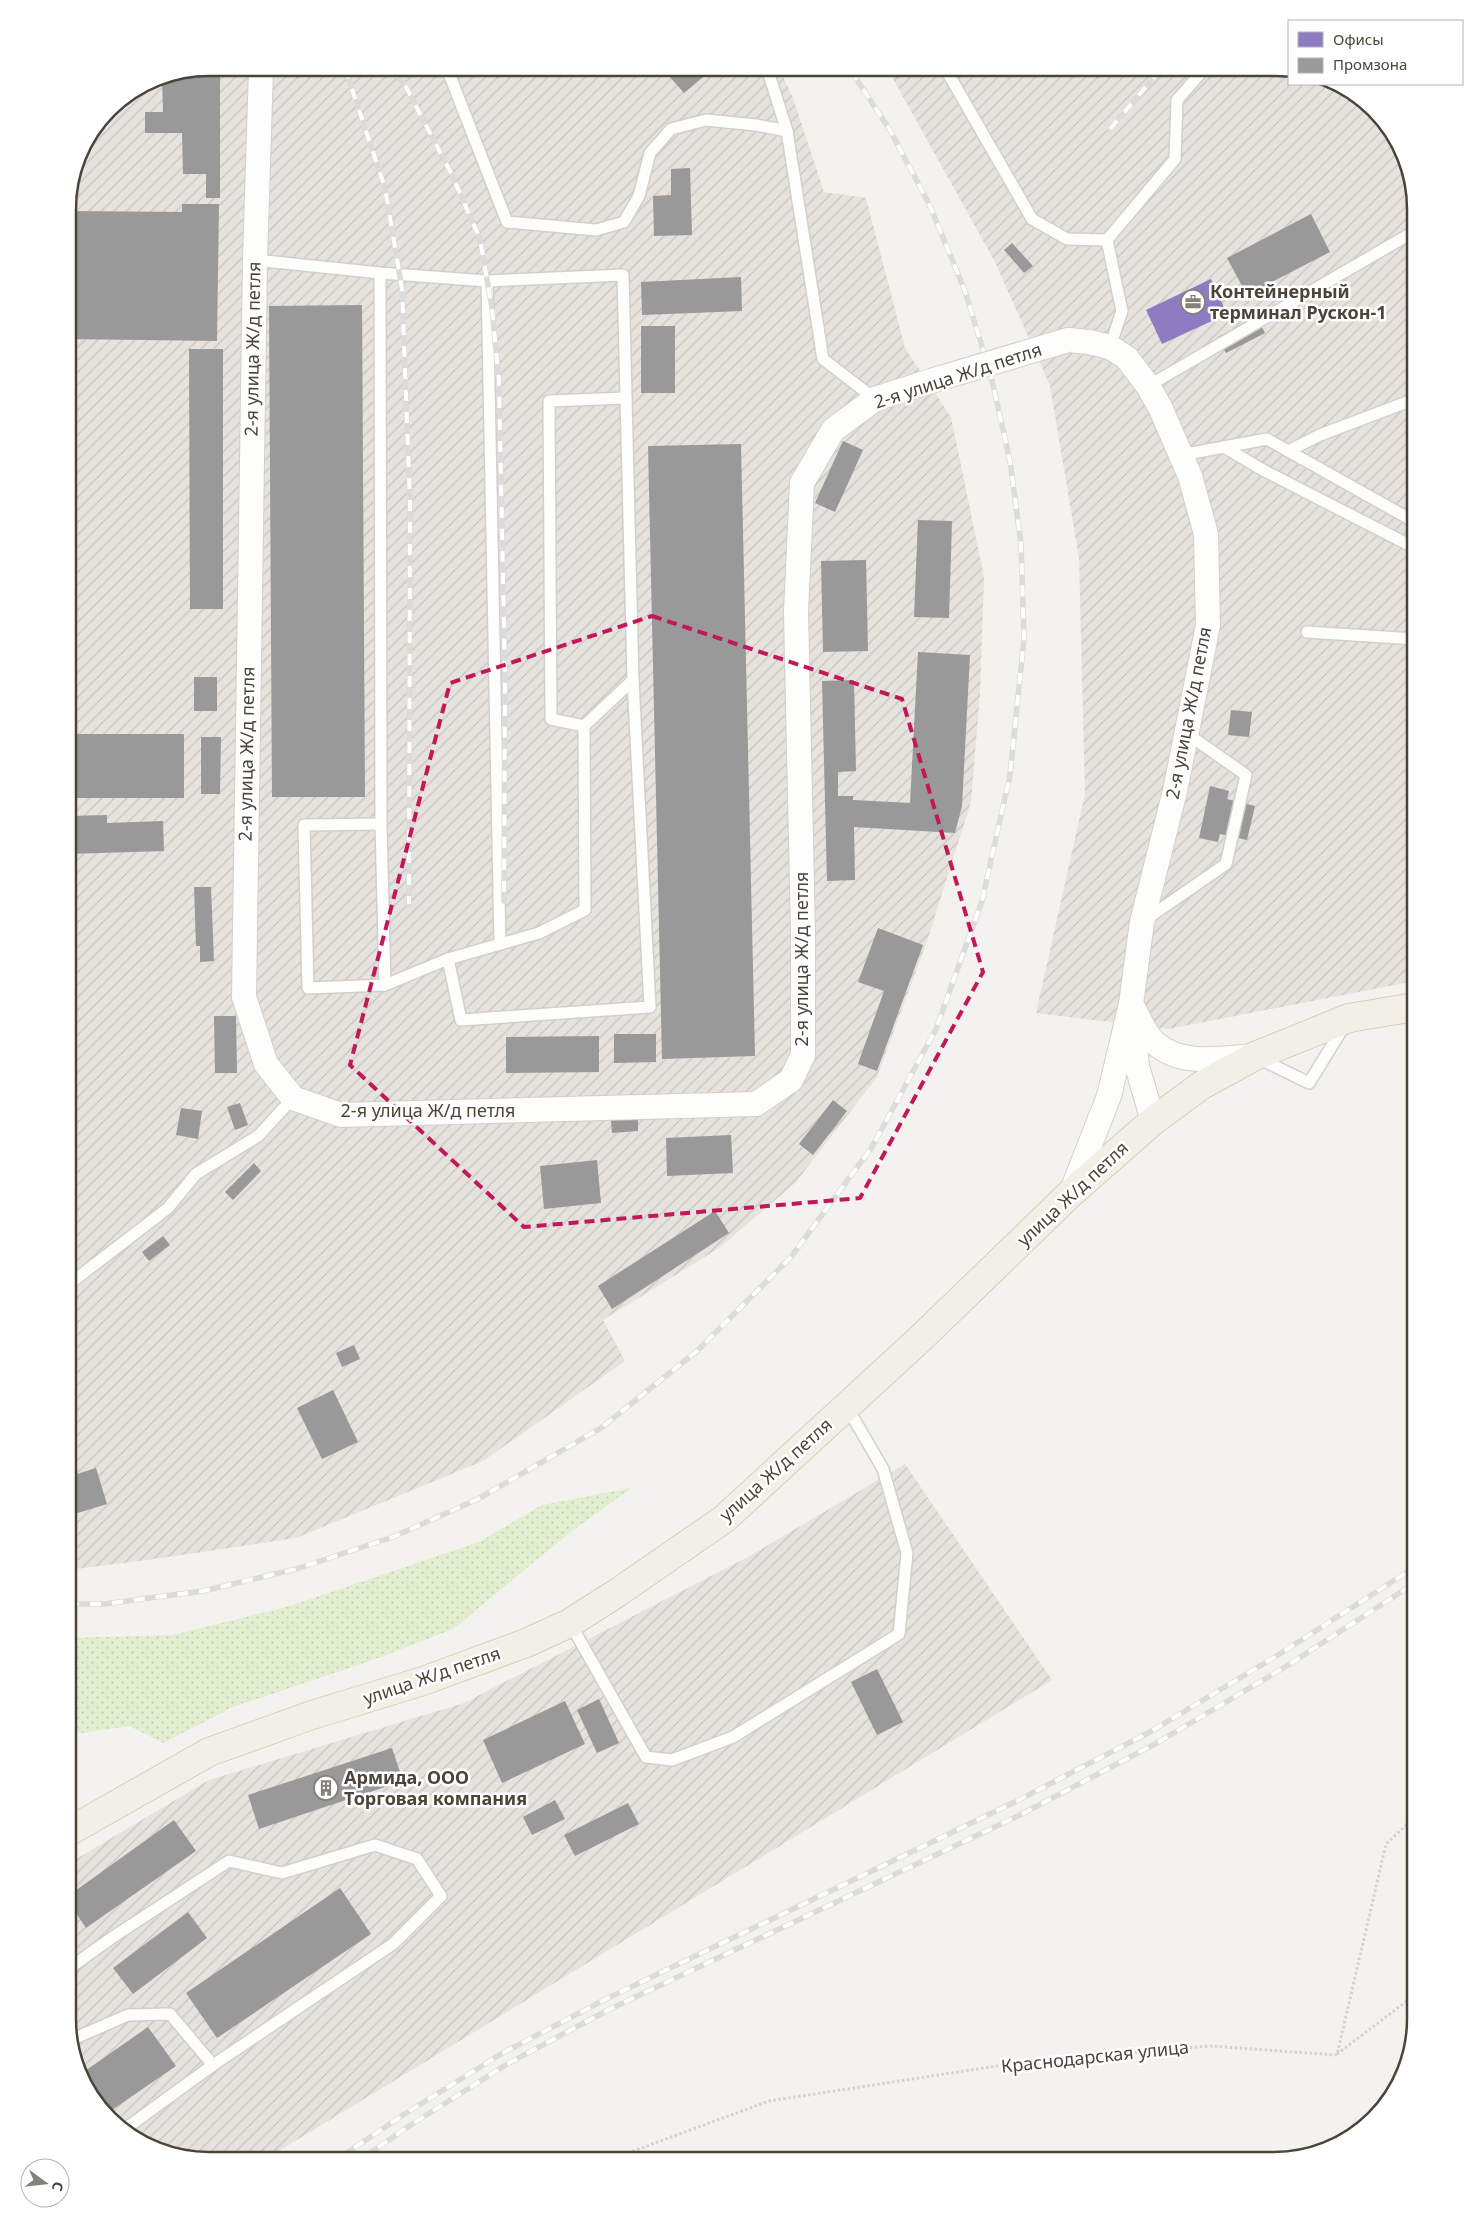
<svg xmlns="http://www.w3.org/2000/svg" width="1483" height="2228" viewBox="0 0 1483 2228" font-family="'Noto Sans',sans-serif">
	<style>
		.industrial { fill: url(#industrial-furrows) }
		.grass { fill: url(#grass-dots) }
		.offices { fill: #8e7cc3 }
		.industry { fill: #999 }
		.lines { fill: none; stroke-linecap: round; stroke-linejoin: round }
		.lane-casing { stroke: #d2d0cb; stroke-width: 14 }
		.street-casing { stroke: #d2d0cb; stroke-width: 26 }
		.primary-casing { stroke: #d6cebb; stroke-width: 30 }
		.path { stroke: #d3d2cc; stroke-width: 3; stroke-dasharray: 2.5 2.5; stroke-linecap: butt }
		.lane { stroke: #fdfdfc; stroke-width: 11 }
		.street { stroke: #fdfdfc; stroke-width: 24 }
		.primary { stroke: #f2efe6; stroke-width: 28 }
		.rail-casing { stroke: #dbdbda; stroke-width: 5.5 }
		.rail { stroke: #fff; stroke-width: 4; stroke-dasharray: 11; stroke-linecap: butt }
		.street-bridge-casing { stroke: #d2d0cb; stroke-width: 26; stroke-linecap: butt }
		.street-bridge { stroke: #fdfdfc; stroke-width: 24 }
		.marked { fill: none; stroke: #c2185b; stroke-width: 4; stroke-dasharray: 10 6; stroke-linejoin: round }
		.labels { text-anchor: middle; stroke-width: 5; stroke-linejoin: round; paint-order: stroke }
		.poi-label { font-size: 18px; font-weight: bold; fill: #4b4439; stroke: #fff; text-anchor: start }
		.street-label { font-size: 18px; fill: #4b4439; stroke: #fff }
		.rim { fill: none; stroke: #4b4439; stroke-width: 2.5 }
	</style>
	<defs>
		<pattern id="industrial-furrows" width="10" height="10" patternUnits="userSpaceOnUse" patternTransform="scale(1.25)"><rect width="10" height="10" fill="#e6e2de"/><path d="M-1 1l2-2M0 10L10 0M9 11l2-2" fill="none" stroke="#c7c3bf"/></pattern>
		<pattern id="grass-dots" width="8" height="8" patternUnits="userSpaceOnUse" patternTransform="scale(1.25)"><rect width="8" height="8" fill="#e1eecf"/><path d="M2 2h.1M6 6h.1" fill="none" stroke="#c3cdb2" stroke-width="1.8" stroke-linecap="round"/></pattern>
	</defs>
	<rect width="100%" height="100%" fill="#f4f2ee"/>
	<g class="industrial">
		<polygon points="209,68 779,68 793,98 824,192 866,198 905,348 951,417 984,577 980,694 971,802 927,941 877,1077 795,1183 719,1248 603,1320 625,1361 483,1461 296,1538 154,1559 68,1570 68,200 78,155 109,109 155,78"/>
		<polygon points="887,68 1283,68 1289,70 1289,84 1330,84 1352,91 1397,139 1415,209 1415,981 1168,1029 1036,1013 1085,794 1079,558 1050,386 995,262"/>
		<polygon points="905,1464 1052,1680 264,2160 200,2160 138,2141 86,2089 68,2019 68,1864 209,1780 464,1703 748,1557"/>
	</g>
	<polygon class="grass" points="631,1488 568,1534 453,1629 376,1659 233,1707 163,1743 129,1726 68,1735 68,1638 173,1635 290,1606 479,1542 542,1505"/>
	<polygon class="offices" points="1211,279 1227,314 1162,344 1146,310"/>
	<g class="industry">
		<polygon points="662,68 714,68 684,93"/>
		<polygon points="173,75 220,75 220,198 206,198 206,174 183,174 182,133 145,133 145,112 163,112 162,77"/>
		<polygon points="690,168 692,235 654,236 653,196 671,195 671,169"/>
		<polygon points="182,204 219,204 217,341 68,339 68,211 182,212"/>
		<polygon points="1311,214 1330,252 1247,295 1227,258"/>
		<polygon points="1012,243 1033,266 1024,273 1004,250"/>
		<polygon points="741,277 742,311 642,315 641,282"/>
		<polygon points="362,305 365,797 272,797 269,306"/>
		<polygon points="1257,317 1265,333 1226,353 1218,337"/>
		<rect x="641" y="326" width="34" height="67"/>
		<polygon points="189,349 223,349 223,609 190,609"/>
		<polygon points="843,441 863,450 835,512 815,503"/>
		<polygon points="741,444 755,1056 662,1059 648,446"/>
		<polygon points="918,520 952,521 949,618 914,617"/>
		<polygon points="866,560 868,651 823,652 821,561"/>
		<polygon points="918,652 970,655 962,806 955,833 854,827 855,880 827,881 822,681 854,680 856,771 838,772 838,796 853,796 853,800 910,803"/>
		<rect x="194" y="677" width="23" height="34"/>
		<polygon points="1231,710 1252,712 1249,737 1228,735"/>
		<rect x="72" y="734" width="112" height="64"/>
		<polygon points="201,737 221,737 220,794 201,794"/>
		<polygon points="1210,786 1229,791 1227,799 1255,806 1247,840 1220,834 1218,842 1199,838"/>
		<polygon points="107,815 107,823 163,821 164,851 68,854 68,816"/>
		<polygon points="194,887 211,887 214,961 200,962 200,946 196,946"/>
		<polygon points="878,928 923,945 877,1071 858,1064 884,991 858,982"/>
		<polygon points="214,1016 236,1016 237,1073 215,1073"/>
		<polygon points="614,1034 656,1034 656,1062 614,1063"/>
		<polygon points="599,1036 599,1072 506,1073 506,1037"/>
		<polygon points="833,1100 847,1111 813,1155 799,1144"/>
		<polygon points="240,1103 248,1125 235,1130 227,1107"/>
		<polygon points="181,1108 202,1111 198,1139 176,1135"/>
		<polygon points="638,1118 638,1131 612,1133 611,1120"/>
		<polygon points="731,1135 733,1173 667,1176 666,1138"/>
		<polygon points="597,1160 601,1203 544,1209 540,1166"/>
		<polygon points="254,1163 261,1171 233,1200 225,1192"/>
		<polygon points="715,1211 729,1233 612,1309 598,1286"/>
		<polygon points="163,1236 170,1245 149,1261 142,1252"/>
		<polygon points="354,1345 360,1359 342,1367 336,1353"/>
		<polygon points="333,1390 358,1442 322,1459 297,1408"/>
		<polygon points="96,1468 107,1504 68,1516 68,1477"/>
		<polygon points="877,1669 903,1722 877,1735 851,1682"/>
		<polygon points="599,1699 619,1743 597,1753 577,1710"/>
		<polygon points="565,1701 585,1744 502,1783 483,1740"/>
		<polygon points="392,1748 403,1781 259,1829 248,1795"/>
		<polygon points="555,1800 565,1819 532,1835 523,1817"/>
		<polygon points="628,1803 639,1824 575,1856 564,1835"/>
		<polygon points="174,1820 196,1851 86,1928 68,1901 68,1896"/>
		<polygon points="340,1888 371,1934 217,2038 186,1993"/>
		<polygon points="188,1912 207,1938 133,1994 113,1968"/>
		<polygon points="148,2027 176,2066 109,2112 86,2089 82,2073"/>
	</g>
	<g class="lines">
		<defs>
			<g id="lane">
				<polyline points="443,68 450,76 507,222 596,230 624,222 639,196 650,153 671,129 706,120 756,125 787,131"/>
				<polyline points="767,68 787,131 823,359 875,399"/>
				<polyline points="945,68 1032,219 1067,239 1107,240 1175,159 1177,100 1205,68"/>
				<polyline points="1107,240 1122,311 1110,347"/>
				<polyline points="255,260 380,273 487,281 623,275 633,680 650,1007 461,1020 448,959"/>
				<polyline points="380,273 381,824 385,985"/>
				<polyline points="487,281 500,944"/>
				<polyline points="1148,386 1415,231"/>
				<polyline points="1224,447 1263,470 1415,548"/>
				<polyline points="1288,451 1320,435 1415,399"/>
				<polyline points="1181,455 1267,439 1415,522"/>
				<polyline points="1307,632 1415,639"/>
				<polyline points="584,726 551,719 549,401 626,398"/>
				<polyline points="381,824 304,825 308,988 385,985 448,959 539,933 585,910 584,726 633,680"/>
				<polyline points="1145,920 1226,864 1246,775 1186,733"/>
				<polyline points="1258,1058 1309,1083 1344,1026"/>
				<polyline points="68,1285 168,1208 196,1174 258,1136 293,1098"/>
				<polyline points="570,1623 646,1757 672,1760 733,1737 899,1634 907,1553 883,1469 847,1407"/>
				<polyline points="68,1969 113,1937 229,1861 282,1873 375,1845 417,1859 441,1896 393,1944 213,2065 125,2129"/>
				<polyline points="73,2039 128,2015 170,2014 213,2065"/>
			</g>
			<g id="street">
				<polyline points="261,68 255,260 244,997 266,1064 293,1098 341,1115 756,1104 791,1080 803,1055 803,932 796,612 802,483 833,430 875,399 934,380"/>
				<polyline points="1068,340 1089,342 1110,347 1127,358 1148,386 1160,407 1190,476 1206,534 1208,625 1175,791 1142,922 1131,1004 1137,1066 1153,1121"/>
				<path d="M1071 1193 1109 1096 1131 1004C1137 1014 1146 1036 1155 1043 1182 1067 1221 1058 1255 1056"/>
			</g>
			<polyline id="primary" points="68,1832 209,1752 312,1715 423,1681 526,1643 570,1623 617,1593 724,1519 920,1339 1071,1193 1153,1121 1202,1085 1255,1056 1349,1018 1415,1007"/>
		</defs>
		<use href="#lane" class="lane-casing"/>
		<use href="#street" class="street-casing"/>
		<use href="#primary" class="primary-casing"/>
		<g class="path">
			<polyline points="1337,2054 1415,1995"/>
			<polyline points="609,2160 769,2101 1023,2062 1210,2046 1337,2055 1386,1844 1415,1817"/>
		</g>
		<use href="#lane" class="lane"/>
		<use href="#street" class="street"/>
		<use href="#primary" class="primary"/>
		<defs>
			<g id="rail">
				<polyline points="345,68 385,188 402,289 410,503 409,904"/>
				<polyline points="392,68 406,87 451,173 480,239 492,308 499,382 505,677 504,901"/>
				<polyline points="411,68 417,73"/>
				<polyline points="1110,129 1162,68"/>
				<polyline points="68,1604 104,1604 203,1591 296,1569 393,1537 478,1499 601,1428 697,1351 791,1257 872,1147 936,1029 982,901 1010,775 1024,639 1021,544 1010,461 991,376 965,291 930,206 890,130 849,68"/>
				<polyline points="336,2160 403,2115 501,2054 604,2000 1015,1802 1150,1732 1278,1655 1415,1567"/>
				<polyline points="360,2160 409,2126 509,2063 608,2010 1020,1815 1155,1744 1285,1667 1415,1583"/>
			</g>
		</defs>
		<use href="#rail" class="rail-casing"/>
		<use href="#rail" class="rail"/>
		<defs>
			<polyline id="street-bridge" points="934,380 1068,340"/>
		</defs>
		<use href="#street-bridge" class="street-bridge-casing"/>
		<use href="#street-bridge" class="street-bridge"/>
	</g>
	<path class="marked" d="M652 616 902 699 983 972 860 1198 524 1227 350 1065 450 683Z"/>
	<defs>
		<symbol id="office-ring" viewBox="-11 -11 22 22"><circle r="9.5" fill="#fff" stroke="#868178" stroke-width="1.5"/><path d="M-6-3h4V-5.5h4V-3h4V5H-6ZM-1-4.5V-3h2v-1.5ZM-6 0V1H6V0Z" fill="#868178"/></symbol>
		<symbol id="building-ring" viewBox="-11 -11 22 22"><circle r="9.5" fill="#fff" stroke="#868178" stroke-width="1.5"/><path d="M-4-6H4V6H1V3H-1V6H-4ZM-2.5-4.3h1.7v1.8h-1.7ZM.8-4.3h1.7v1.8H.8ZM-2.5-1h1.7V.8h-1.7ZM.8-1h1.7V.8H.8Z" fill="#868178"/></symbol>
	</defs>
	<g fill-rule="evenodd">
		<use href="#office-ring" x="1179" y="288" width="28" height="28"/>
		<use href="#building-ring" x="312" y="1774" width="28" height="28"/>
	</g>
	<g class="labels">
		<g class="poi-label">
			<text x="1210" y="298">Контейнерный<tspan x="1210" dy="21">терминал Рускон-1</tspan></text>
			<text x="344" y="1784">Армида, ООО<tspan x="344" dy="21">Торговая компания</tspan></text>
		</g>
		<g class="street-label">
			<text transform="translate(253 349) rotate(-89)" y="6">2-я улица Ж/д петля</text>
			<text transform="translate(958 376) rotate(-18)" y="6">2-я улица Ж/д петля</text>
			<text transform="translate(1189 713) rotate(-79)" y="6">2-я улица Ж/д петля</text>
			<text transform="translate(247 754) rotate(-89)" y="6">2-я улица Ж/д петля</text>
			<text transform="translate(802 959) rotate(-90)" y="6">2-я улица Ж/д петля</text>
			<text x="428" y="1117">2-я улица Ж/д петля</text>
			<text transform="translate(1073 1194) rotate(-43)" y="6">улица Ж/д петля</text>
			<text transform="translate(776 1470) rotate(-42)" y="6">улица Ж/д петля</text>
			<text transform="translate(432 1676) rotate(-19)" y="6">улица Ж/д петля</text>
			<text transform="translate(1095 2057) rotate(-6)" y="6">Краснодарская улица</text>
		</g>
	</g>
	<path d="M0 0H1483V2228H0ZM209 76H1274A133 133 0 0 1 1407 209V2019A133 133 0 0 1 1274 2152H209A133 133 0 0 1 76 2019V209A133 133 0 0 1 209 76Z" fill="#fff" fill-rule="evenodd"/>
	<path class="rim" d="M209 76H1274A133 133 0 0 1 1407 209V2019A133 133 0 0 1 1274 2152H209A133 133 0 0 1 76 2019V209A133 133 0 0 1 209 76Z"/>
	<rect x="1288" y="20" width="175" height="65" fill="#ffffff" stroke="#b7b4b0"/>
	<rect x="1298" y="32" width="25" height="15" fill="#8e7cc3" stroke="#b7b4b0"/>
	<text x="1333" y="45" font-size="15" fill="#4b4439">Офисы</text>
	<rect x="1298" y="58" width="25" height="15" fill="#999999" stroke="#b7b4b0"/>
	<text x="1333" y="70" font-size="15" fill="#4b4439">Промзона</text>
	<g transform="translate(45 2183) rotate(105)"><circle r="24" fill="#ffffff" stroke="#b7b4b0"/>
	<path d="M0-4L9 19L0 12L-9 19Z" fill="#868178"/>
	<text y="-8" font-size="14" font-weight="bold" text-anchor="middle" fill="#4b4439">С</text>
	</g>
</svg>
